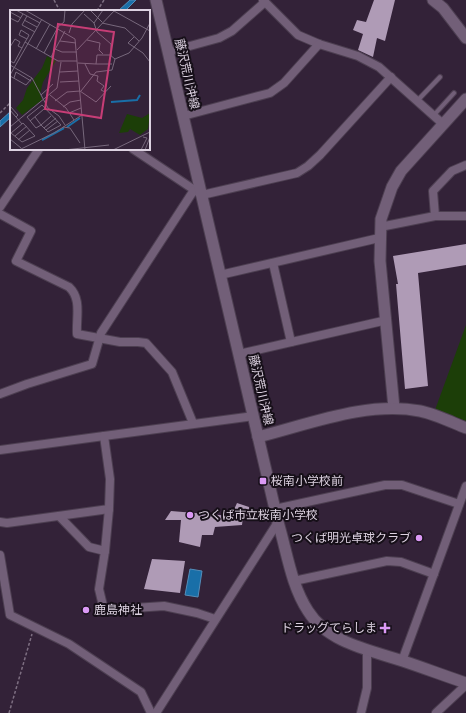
<svg xmlns="http://www.w3.org/2000/svg" width="466" height="713" viewBox="0 0 466 713" font-family="Georgia,'Noto Sans JP',serif">
	<style>
		.green { fill: #1c3e08 }
		.water { fill: #196fa8; stroke: #548db9 }
		.building { fill: #af9bb6 }
		.lines { fill: none; stroke-linecap: round; stroke-linejoin: round }
		.lane-casing { stroke: #4d3f51; stroke-width: 6 }
		.street-casing { stroke: #4d3f51; stroke-width: 10 }
		.secondary-casing { stroke: #4d3f51; stroke-width: 13 }
		.path { stroke: #7e6f82; stroke-width: 1.5; stroke-dasharray: 3 2; stroke-linecap: butt }
		.lane { stroke: #725f78; stroke-width: 4 }
		.street { stroke: #725f78; stroke-width: 8 }
		.secondary { stroke: #725f78; stroke-width: 11 }
		.poi-dot { fill: #db99f5; stroke: #160f18; stroke-width: 1.5 }
		.labels { text-anchor: middle; stroke-width: 4; stroke-linejoin: round; paint-order: stroke }
		.street-label { font-size: 12px; fill: #ddd2e1; stroke: #160f18 }
		.poi-label { font-size: 12px; fill: #ddd2e1; stroke: #160f18; text-anchor: start }
		.inset-river { fill: none; stroke: #196fa8; stroke-width: 2 }
		.inset-road { fill: none; stroke: #77687c; stroke-width: 1 }
		.view { fill: #c73d76; fill-opacity: 0.15; stroke: #c73d76; stroke-width: 2 }
		.inset-edge { fill: none; stroke: #ddd2e1; stroke-width: 2 }
	</style>
	<rect width="100%" height="100%" fill="#332238"/>
	<polygon class="green" points="466,325 466,421 435,410"/>
	<g class="water">
		<polygon points="130,0 136,0 125,11 118,11"/>
		<polygon points="11,111 11,117 0,127 0,121"/>
		<polygon points="190,569 202,571 198,597 185,595"/>
	</g>
	<g class="building">
		<polygon points="374,0 395,0 385,41 377,38 373,57 358,50 363,34 353,30 357,20 366,22"/>
		<polygon points="466,244 466,265 418,273 428,386 405,389 396,284 398,284 393,256"/>
		<polygon points="237,503 249,507 249,516 243,517 242,525 215,527 213,535 202,535 200,547 179,542 181,520 165,520 171,511 231,516"/>
		<polygon points="152,559 185,561 180,593 144,589"/>
		<polygon points="89,606 89,613 83,613 82,607"/>
	</g>
	<g class="lines">
		<defs>
			<g id="lane">
				<polyline points="417,101 440,77"/>
				<polyline points="434,115 454,93"/>
			</g>
			<g id="street">
				<polyline points="263,0 298,35 319,44 358,56 379,67 443,124"/>
				<polyline points="168,52 219,38 232,31 265,2"/>
				<polyline points="183,116 270,93 284,83 319,44"/>
				<polyline points="133,149 202,195 297,173 308,166 320,155 391,77"/>
				<polyline points="0,207 39,149"/>
				<path d="M0 214 31 231 16 261 69 287C82 299 76 317 77 334L120 342H138L146 343 172 372 193 423"/>
				<polyline points="435,216 433,191 452,171 466,165"/>
				<polyline points="380,227 435,216 466,216"/>
				<polyline points="273,263 291,342"/>
				<polyline points="220,275 379,238"/>
				<polyline points="239,354 387,320"/>
				<polyline points="0,394 27,384 92,364 101,333 194,190"/>
				<polyline points="0,450 104,436"/>
				<polyline points="275,509 385,485 402,485 459,504"/>
				<polyline points="60,517 89,547 105,551 99,589 104,610 164,606 197,613 215,619"/>
				<polyline points="0,522 7,523 109,509 110,479 104,436 254,416"/>
				<polyline points="105,551 109,509"/>
				<polyline points="0,555 10,615 69,644 141,692 151,713"/>
				<polyline points="294,581 387,561 401,562 434,574"/>
				<polyline points="402,661 466,486"/>
				<polyline points="156,713 278,522"/>
				<polyline points="361,713 367,688 367,650"/>
				<polyline points="436,713 466,685"/>
			</g>
			<g id="secondary">
				<path d="M156 0 278 522C287 552 291 585 308 611 328 643 370 650 403 661 424 668 445 676 466 683"/>
				<polyline points="433,0 443,8 466,38"/>
				<polyline points="394,408 380,261 381,219 392,187 401,171 466,99"/>
				<path d="M258 437C310 424 367 401 420 411 435 414 451 422 466 428"/>
			</g>
		</defs>
		<use href="#lane" class="lane-casing"/>
		<use href="#street" class="street-casing"/>
		<use href="#secondary" class="secondary-casing"/>
		<g class="path">
			<polyline points="54,0 60,11"/>
			<polyline points="97,11 104,0"/>
			<polyline points="0,113 11,102"/>
			<polyline points="9,713 32,634"/>
		</g>
		<use href="#lane" class="lane"/>
		<use href="#street" class="street"/>
		<use href="#secondary" class="secondary"/>
	</g>
	<g class="poi-dot">
		<rect x="259" y="477" width="8" height="8" rx="2"/>
		<circle cx="190" cy="515" r="4"/>
		<circle cx="419" cy="538" r="4"/>
		<circle cx="86" cy="610" r="4"/>
		<path d="M383 622h4v4h4v4h-4v4h-4v-4h-4v-4h4z"/>
	</g>
	<g class="labels">
		<g class="street-label">
			<text transform="translate(187 74) rotate(77)" y="4">藤沢荒川沖線</text>
			<text transform="translate(261 390) rotate(77)" y="4">藤沢荒川沖線</text>
		</g>
		<g class="poi-label">
			<text x="271" y="485">桜南小学校前</text>
			<text x="198" y="519">つくば市立桜南小学校</text>
			<text x="411" y="542" text-anchor="end">つくば明光卓球クラブ</text>
			<text x="94" y="614">鹿島神社</text>
			<text x="377" y="632" text-anchor="end">ドラッグてらしま</text>
		</g>
	</g>
	<g transform="translate(10 10)">
		<rect width="140" height="140" fill="#332238"/>
		<path d="M37 46 46 51 33 72 30 84 32 90 12 105 6 98 13 90 17 78 32 58ZM140 103 138 119 130 125 120 119 118 122 109 123 117 104 132 108Z" fill="#1c3e08"/>
		<path class="inset-river" d="M101 92 127 90 130 85M57 117 70 108M32 130 54 118"/>
		<path class="inset-road" d="M6 0 17 6M15 0 65 29 75 140M80 0 92 12M93 0 84 13 87 22 101 34V46M104 1 140 21M0 2 11 8M74 4 84 13M0 8 8 12 13 4M14 10 27 17M92 13 115 18 129 31M25 22 12 15 17 6 30 13M59 23 62 14 75 0M124 27 118 33 133 43 140 52M77 30 90 33 89 40 93 44M50 31 66 33M15 32 17 29 19 25 11 20 9 25 17 29M0 37 5 29 10 32 8 36 12 38 15 32 48 51H67M26 39 40 14M45 39 52 42H67M67 40 105 0M34 43 48 17 54 12 55 0M41 47 55 21M0 51 4 53 12 38M68 53 86 54 87 45H100L105 49M75 54 80 64 88 66 87 71 94 76 91 80 95 82M86 54H102M0 55 22 68 38 98 49 106 55 115M50 62 68 61M0 65 32 9M0 66 16 75 22 68M4 68 6 62 21 71M50 72 69 71M71 81 86 62 102 60 105 49 119 43 132 28 140 13M31 85 43 74M40 85 56 98 64 110M45 91 57 82 70 81 86 92 101 76M0 96 8 105 6 107M53 97 60 92 71 90M0 100 12 114M59 103 71 98M25 107 31 115 38 122 51 115 32 95 17 107 26 118 31 115 41 106M20 111 34 99M13 113 25 126 12 132 1 123ZM0 117 47 78 51 52M53 117 60 118 70 133M34 118 46 108M36 120 48 111M5 126 17 116M0 129 11 138M8 130 20 120M9 140 44 123 72 105M54 140 99 135M103 140 140 122M131 140 137 128 133 127M135 140 140 127"/>
		<path class="view" d="M48 14 104 22 91 108 35 99Z"/>
		<rect width="140" height="140" class="inset-edge"/>
	</g>
</svg>
